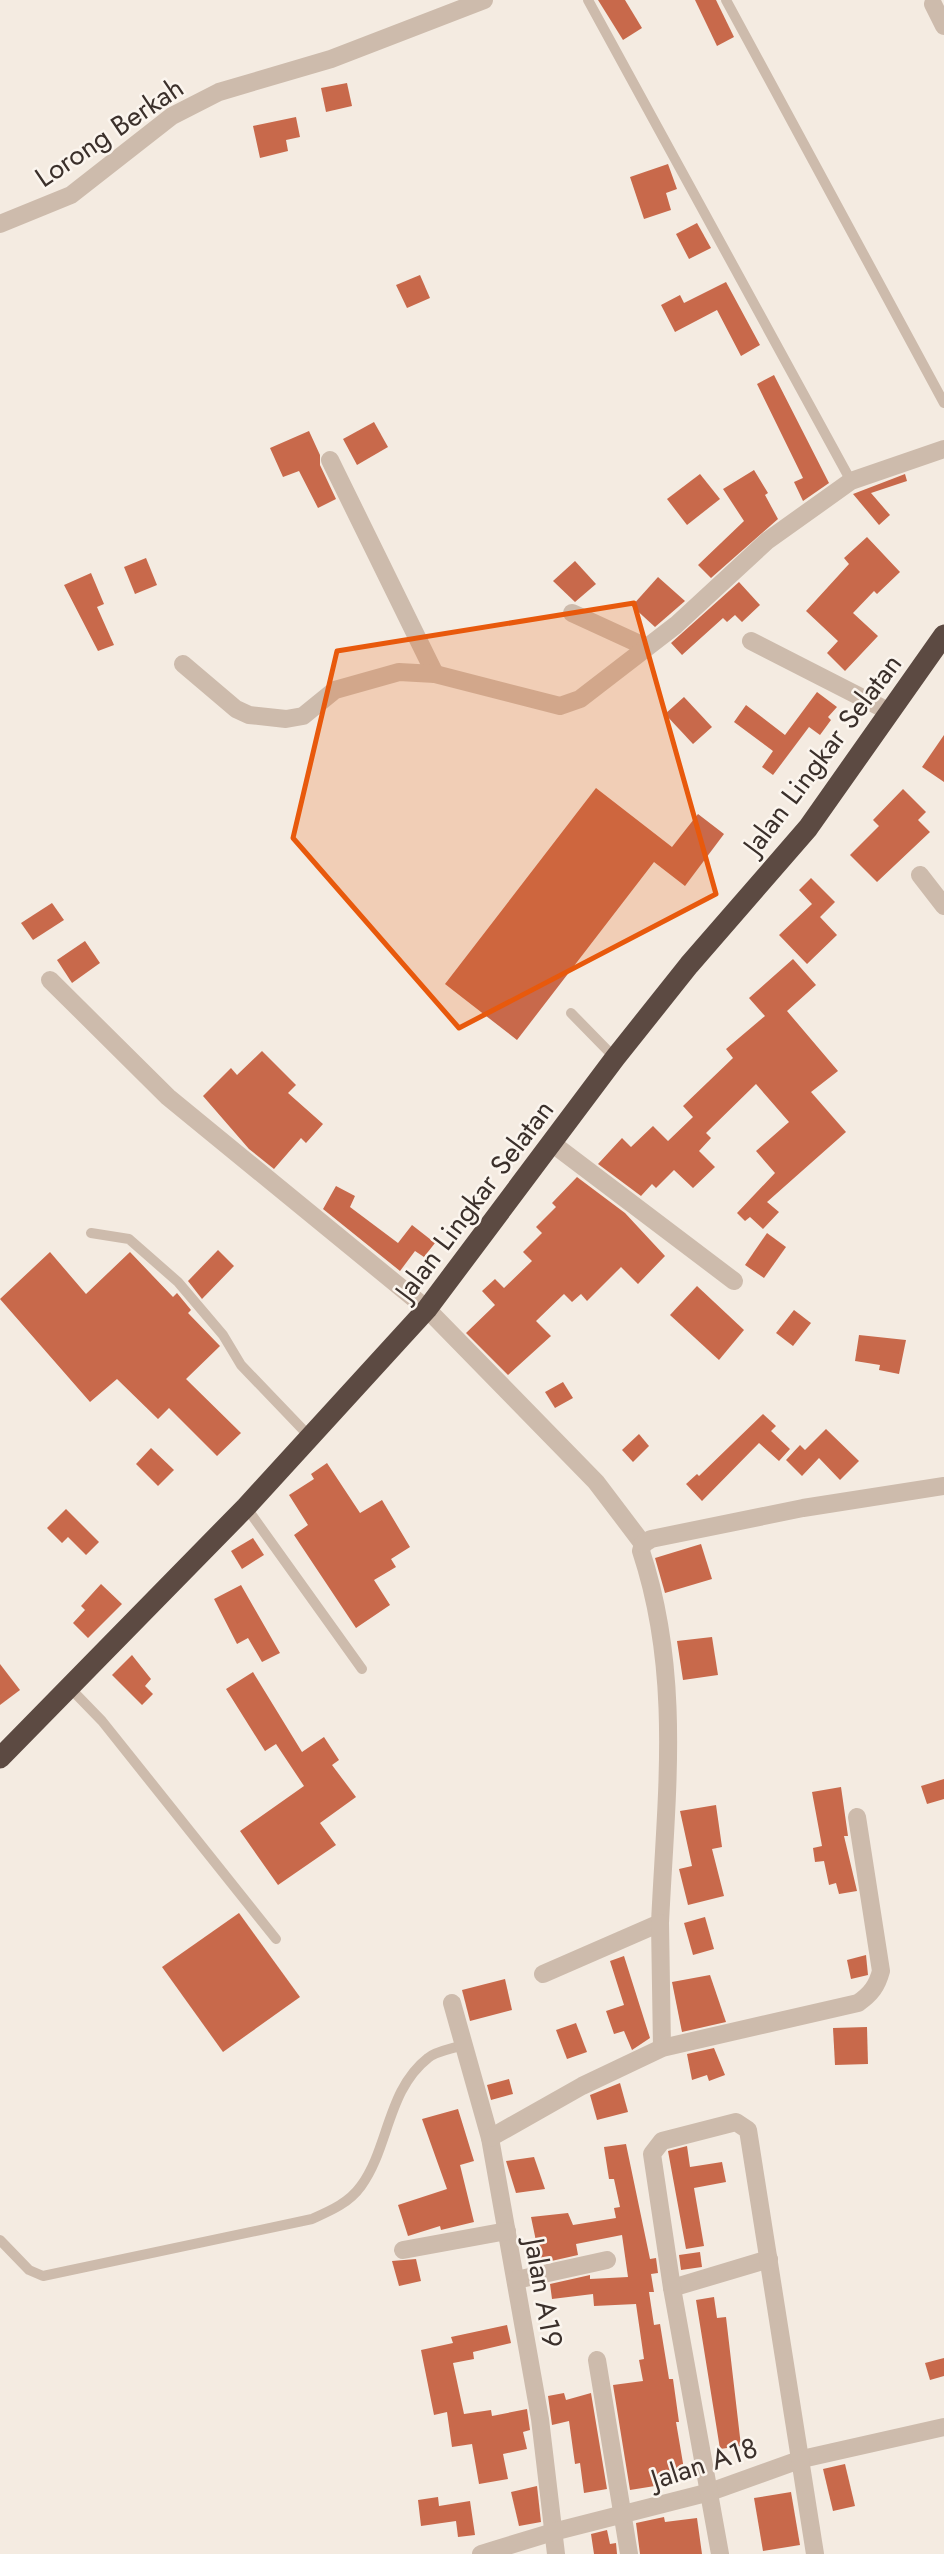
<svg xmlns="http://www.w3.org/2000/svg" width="944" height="2554" viewBox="0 0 944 2554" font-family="Jost,sans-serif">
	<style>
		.building { fill: #c8694b }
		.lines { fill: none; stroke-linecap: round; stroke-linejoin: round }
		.lane { stroke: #cdbbac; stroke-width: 10 }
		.street { stroke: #cdbbac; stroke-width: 18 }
		.highway { stroke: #5c4a42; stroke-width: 21 }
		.marked { fill: #e8590c; fill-opacity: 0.2; stroke: #e8590c; stroke-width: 5; stroke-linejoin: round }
		.labels { text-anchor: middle; stroke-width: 5; stroke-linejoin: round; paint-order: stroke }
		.street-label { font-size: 28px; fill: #3b302b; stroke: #fbf5ee }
	</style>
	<rect width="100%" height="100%" fill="#f4ebe1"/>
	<g class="building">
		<polygon points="598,0 625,0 642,28 623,40"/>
		<polygon points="695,0 716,0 734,37 717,46"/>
		<polygon points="347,83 352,106 326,112 321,88"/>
		<polygon points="296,117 300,137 286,140 288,151 260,158 253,126"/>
		<polygon points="668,164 677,189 666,193 671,210 644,219 630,177"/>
		<polygon points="697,223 711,248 689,259 676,234"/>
		<polygon points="420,275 430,298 407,308 396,285"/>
		<polygon points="726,282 760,345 741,356 717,310 675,332 661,305 680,295 684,303"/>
		<polygon points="774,375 829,483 803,501 794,482 803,478 757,384"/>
		<polygon points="374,422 388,447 357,465 343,439"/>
		<polygon points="309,431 320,455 320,465 336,499 318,508 299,471 283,477 270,448"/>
		<polygon points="754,470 768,493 765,495 778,519 711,578 698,565 744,521 723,489"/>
		<polygon points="700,474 720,499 687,525 667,499"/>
		<polygon points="905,474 907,481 871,493 890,515 879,525 853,494"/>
		<polygon points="867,537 900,572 877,594 874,591 853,613 878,636 845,671 827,653 838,641 806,611 849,564 844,558"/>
		<polygon points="146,558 157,585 135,594 124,567"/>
		<polygon points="575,561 596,584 575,602 553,581"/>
		<polygon points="91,573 104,604 97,607 114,645 98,651 64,585"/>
		<polygon points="658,577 685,601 655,627 632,606"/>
		<polygon points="739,582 760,605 742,622 735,615 727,622 723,618 682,655 671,643"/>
		<polygon points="817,692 837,707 828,717 831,720 820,735 809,727 773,775 762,767 773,751 734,722 746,705 785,735"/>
		<polygon points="684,697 712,727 693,744 665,714"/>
		<polygon points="944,735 944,782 922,767"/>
		<polygon points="596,788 672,847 698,814 724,834 685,886 654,862 517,1040 445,984"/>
		<polygon points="903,789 926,812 918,820 930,832 877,882 850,855 879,826 873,820"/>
		<polygon points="811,878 835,902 820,917 837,935 807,964 779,935 812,904 799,890"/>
		<polygon points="52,903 64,920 33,940 21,923"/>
		<polygon points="85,941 100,963 72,983 57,960"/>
		<polygon points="793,959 816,985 787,1011 838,1071 811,1092 846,1132 767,1202 779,1212 763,1229 750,1217 745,1221 737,1213 775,1173 756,1151 789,1122 756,1084 706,1133 711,1138 699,1151 715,1167 693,1188 674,1170 656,1188 652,1184 641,1196 598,1164 622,1138 631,1147 653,1126 668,1141 693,1117 683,1106 733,1058 726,1049 765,1016 749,998"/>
		<polygon points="262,1051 296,1085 288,1093 323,1124 306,1143 301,1138 274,1169 249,1149 203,1096 231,1068 237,1075"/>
		<polygon points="577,1177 625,1213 665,1256 638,1284 621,1267 587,1301 581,1294 572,1302 564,1294 536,1321 551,1336 508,1375 466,1333 495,1305 482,1291 495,1279 504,1288 532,1261 523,1252 542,1233 536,1227 556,1207 552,1203"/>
		<polygon points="336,1186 355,1196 350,1207 398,1243 412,1225 435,1243 424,1257 415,1251 400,1271 323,1209"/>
		<polygon points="767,1233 786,1247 764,1278 745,1265"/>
		<polygon points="218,1250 234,1266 202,1299 188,1281"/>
		<polygon points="50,1252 86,1294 130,1252 173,1297 177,1293 191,1310 188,1313 220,1346 186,1379 241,1433 217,1456 169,1408 158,1419 117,1379 90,1402 0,1299"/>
		<polygon points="697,1286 744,1330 719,1360 670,1315"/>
		<polygon points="794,1310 811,1323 793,1346 776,1333"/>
		<polygon points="859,1335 906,1340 899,1374 879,1370 880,1365 855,1361"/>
		<polygon points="563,1382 573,1398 555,1408 545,1392"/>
		<polygon points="763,1414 776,1426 771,1431 790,1449 779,1461 759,1443 702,1501 686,1484 697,1474 699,1476"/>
		<polygon points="826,1429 859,1461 840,1480 819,1458 802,1476 786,1460 800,1445 805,1450"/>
		<polygon points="639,1434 649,1446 633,1462 622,1450"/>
		<polygon points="151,1448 174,1470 158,1486 136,1464"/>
		<polygon points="327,1463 360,1513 382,1500 410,1547 391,1559 396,1567 374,1580 390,1605 356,1628 294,1535 308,1525 289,1495 314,1479 311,1474"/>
		<polygon points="66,1509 99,1542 86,1555 68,1537 62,1543 47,1528"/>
		<polygon points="253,1538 264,1555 242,1569 231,1551"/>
		<polygon points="701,1544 712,1579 665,1593 655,1558"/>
		<polygon points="101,1584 122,1604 88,1638 73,1623 85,1610 81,1606"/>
		<polygon points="241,1585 280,1653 262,1662 248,1638 237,1644 214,1599"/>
		<polygon points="712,1637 718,1675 683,1680 677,1641"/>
		<polygon points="132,1655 151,1679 145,1686 153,1694 142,1705 112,1675"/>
		<polygon points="0,1664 20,1690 0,1705"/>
		<polygon points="253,1672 302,1752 324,1737 339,1760 332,1765 356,1797 320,1823 336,1845 278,1885 240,1831 304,1786 276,1744 265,1751 226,1689"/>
		<polygon points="944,1779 944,1799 927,1804 921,1786"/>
		<polygon points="841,1787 848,1836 844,1836 857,1891 839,1894 836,1883 829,1885 824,1861 815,1862 813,1848 822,1846 812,1792"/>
		<polygon points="716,1805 722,1847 712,1849 724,1896 688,1905 679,1869 692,1866 680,1811"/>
		<polygon points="239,1913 300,1997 223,2052 162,1967"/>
		<polygon points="705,1917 714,1949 693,1955 684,1923"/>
		<polygon points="866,1955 868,1975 851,1979 847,1960"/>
		<polygon points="624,1956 650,2038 632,2050 624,2031 614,2034 606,2011 624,2005 610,1961"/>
		<polygon points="710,1975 726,2022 682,2032 672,1982"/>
		<polygon points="505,1979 512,2010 470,2021 462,1990"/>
		<polygon points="576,2023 587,2052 567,2059 556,2030"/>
		<polygon points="867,2027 868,2064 835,2065 833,2028"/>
		<polygon points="714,2048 725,2075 709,2081 707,2075 692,2080 687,2054"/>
		<polygon points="509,2079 513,2094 491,2100 487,2085"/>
		<polygon points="620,2083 628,2112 597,2120 590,2095"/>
		<polygon points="458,2109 474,2161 460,2165 474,2222 441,2230 440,2226 408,2236 398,2205 447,2189 422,2119"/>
		<polygon points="626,2144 650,2259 656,2258 658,2273 651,2274 654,2292 649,2292 654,2325 660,2324 669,2379 673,2379 679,2422 676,2422 686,2481 630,2490 613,2385 643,2381 639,2360 644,2359 636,2304 594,2306 593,2294 552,2299 550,2284 590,2275 590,2279 628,2277 622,2235 576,2244 578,2255 547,2262 547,2259 540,2260 531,2217 568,2213 573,2225 616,2218 614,2208 620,2207 614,2179 609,2179 604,2147"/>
		<polygon points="687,2146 690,2167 722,2162 726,2182 694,2188 704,2246 686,2249 668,2151"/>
		<polygon points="534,2157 545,2189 516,2193 506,2161"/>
		<polygon points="700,2252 702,2267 681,2270 679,2255"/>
		<polygon points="416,2259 421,2281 399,2286 392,2261"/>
		<polygon points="714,2297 717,2318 726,2317 741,2446 720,2449 696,2300"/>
		<polygon points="507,2325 511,2343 473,2352 474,2359 453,2363 464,2414 491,2410 492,2416 527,2409 530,2430 523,2432 527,2449 503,2454 508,2479 479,2484 472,2444 452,2447 447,2412 434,2415 421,2350 453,2343 451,2337"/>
		<polygon points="944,2358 944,2376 930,2380 925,2363"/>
		<polygon points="564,2393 566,2400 591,2393 607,2489 584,2493 580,2463 575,2464 569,2421 552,2425 548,2396"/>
		<polygon points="845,2464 855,2506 833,2511 823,2469"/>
		<polygon points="537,2486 541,2522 519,2526 511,2492"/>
		<polygon points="791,2492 800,2545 763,2551 754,2498"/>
		<polygon points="438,2497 439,2506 470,2501 475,2535 458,2537 456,2521 421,2526 418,2500"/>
		<polygon points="664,2517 665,2522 697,2518 702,2554 640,2554 636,2523"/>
		<polygon points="607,2530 610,2544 616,2543 617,2554 594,2554 591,2534"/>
	</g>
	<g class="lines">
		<g class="lane">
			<polyline points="588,0 851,481"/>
			<polyline points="726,0 944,403"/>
			<polyline points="571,1013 615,1058"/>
			<polyline points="91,1233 129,1239 178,1282 223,1335 241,1365 310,1437"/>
			<polyline points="246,1507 362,1669"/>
			<polyline points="70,1688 102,1721 276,1939"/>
			<path d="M0 2240 29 2270 43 2276 312 2219C330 2211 349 2203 361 2186 389 2148 387 2090 428 2058 436 2051 452 2049 463 2045"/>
		</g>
		<g class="street">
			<polyline points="933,4 944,26"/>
			<polyline points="0,224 71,195 172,116 219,92 331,59 484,0"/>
			<polyline points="330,460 435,674"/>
			<polyline points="572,613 646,647"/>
			<polyline points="751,641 890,712"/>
			<polyline points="183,664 236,709 249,715 286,719 303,716 335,690 399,672 435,674 560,706 580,699 676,625 767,541 851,481 944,449"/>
			<polyline points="920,875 944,906"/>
			<path d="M50 980 168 1097 427 1309 596 1482 643 1544 641 1551C682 1675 666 1796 660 1923L543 1974"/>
			<polyline points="553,1144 734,1281"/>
			<polyline points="643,1544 651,1539 803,1508 944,1486"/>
			<polyline points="660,1923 662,2048"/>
			<polyline points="452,2003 490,2138 540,2419 556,2554"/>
			<path d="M490 2138 582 2086 662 2048 858 2003C871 1994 877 1986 881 1971L857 1817"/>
			<polyline points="403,2250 507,2231"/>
			<polyline points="516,2280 607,2260"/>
			<polyline points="672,2288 769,2259"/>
			<polyline points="597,2360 629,2554"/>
			<polyline points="481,2554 553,2532 710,2492 802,2459 944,2427"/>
			<polyline points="720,2554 672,2288 652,2154 662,2141 736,2122 748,2130 815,2554"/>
		</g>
		<polyline class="highway" points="0,1758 246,1507 427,1309 615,1058 689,965 808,828 944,635"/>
	</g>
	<path class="marked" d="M634 603 716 894 459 1028 293 838 337 651Z"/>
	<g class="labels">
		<g class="street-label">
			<text transform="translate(109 132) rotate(-34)" y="10">Lorong Berkah</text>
			<text transform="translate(822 754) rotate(-53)" y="10">Jalan Lingkar Selatan</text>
			<text transform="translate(474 1200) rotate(-53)" y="10">Jalan Lingkar Selatan</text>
			<text transform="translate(544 2293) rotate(80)" y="10">Jalan A19</text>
			<text transform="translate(704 2463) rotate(-18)" y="10">Jalan A18</text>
		</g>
	</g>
</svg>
